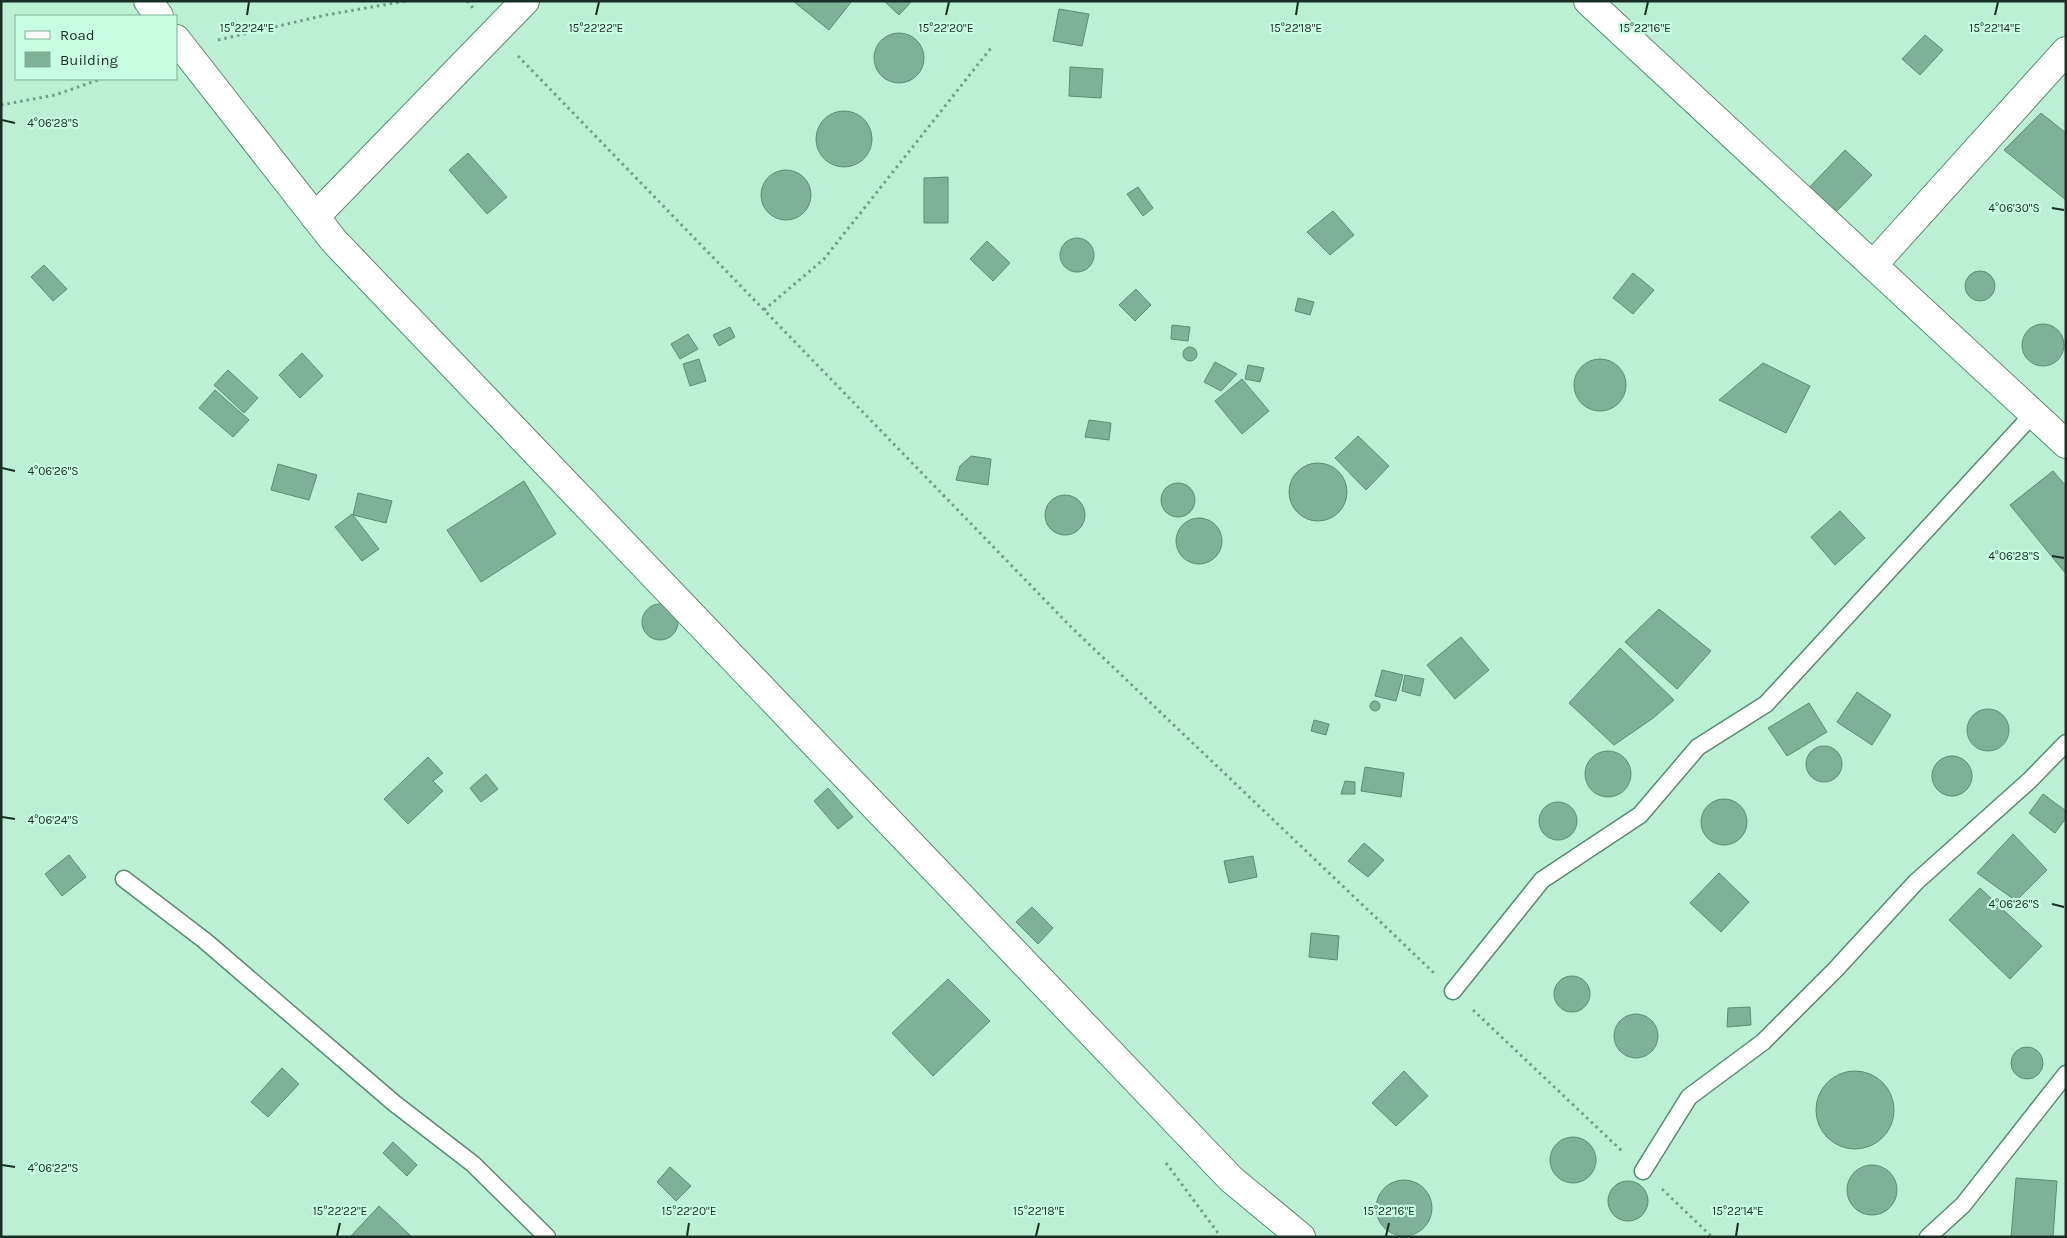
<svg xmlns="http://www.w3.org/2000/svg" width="2067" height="1238" viewBox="0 0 2067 1238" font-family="Karla,sans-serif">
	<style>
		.building { fill: #7eb197; stroke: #5a8d73 }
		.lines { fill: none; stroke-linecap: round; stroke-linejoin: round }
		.service-casing { stroke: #588b71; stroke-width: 19 }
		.minor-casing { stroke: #588b71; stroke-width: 30 }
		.path { stroke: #749b87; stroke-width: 3; stroke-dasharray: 2.5 4; stroke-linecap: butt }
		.service { stroke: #fff; stroke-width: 16 }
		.minor { stroke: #fff; stroke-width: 28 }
		.ticks { fill: none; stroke: #192e24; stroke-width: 2 }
		.ticks-label { font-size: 12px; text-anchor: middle; fill: #192e24; stroke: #c8fee1; stroke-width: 4.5; stroke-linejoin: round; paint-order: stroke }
	</style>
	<rect width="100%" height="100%" fill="#bbf0d4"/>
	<g class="building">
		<polygon points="793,1 852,1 829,30"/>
		<polygon points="884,1 912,1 899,15"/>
		<polygon points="1059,9 1089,14 1082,46 1053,41"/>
		<circle cx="899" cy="58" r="25"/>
		<polygon points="1925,35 1943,50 1920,75 1902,59"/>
		<polygon points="1070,67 1103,69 1101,98 1069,96"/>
		<circle cx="844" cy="139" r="28"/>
		<polygon points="2041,113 2066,133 2066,200 2004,150"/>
		<polygon points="1845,150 1872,175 1828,220 1802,195"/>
		<polygon points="468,153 507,197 487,214 449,170"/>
		<circle cx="786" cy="195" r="25"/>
		<polygon points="948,177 948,223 924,223 924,178"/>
		<polygon points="1138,187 1153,208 1143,216 1127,194"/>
		<polygon points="1333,211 1354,235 1330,255 1307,232"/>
		<circle cx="1077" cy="255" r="17"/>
		<polygon points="987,241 1010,263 993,281 970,259"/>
		<polygon points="44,265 67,289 53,301 31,277"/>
		<circle cx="1980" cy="286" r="15"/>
		<polygon points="1633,273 1654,290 1633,314 1613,298"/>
		<polygon points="1136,289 1151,305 1135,321 1119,305"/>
		<polygon points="1298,298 1314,302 1310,315 1295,311"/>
		<circle cx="2043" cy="345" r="21"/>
		<polygon points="1172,325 1190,327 1188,341 1171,339"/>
		<polygon points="730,327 735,337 719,346 713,335"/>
		<polygon points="688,334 698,349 680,359 671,344"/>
		<circle cx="1190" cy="354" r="7"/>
		<polygon points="302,353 323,376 300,398 279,375"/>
		<polygon points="699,359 706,381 690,386 683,364"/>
		<circle cx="1600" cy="385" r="26"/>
		<polygon points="1215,362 1237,374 1221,391 1204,382"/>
		<polygon points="1763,363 1810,386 1786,433 1719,400"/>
		<polygon points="1248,365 1264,368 1260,382 1245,379"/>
		<polygon points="228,370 258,398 244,413 214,385"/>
		<polygon points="1242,379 1269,411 1242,434 1215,401"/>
		<polygon points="215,390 249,420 233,437 199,408"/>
		<polygon points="1089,420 1111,423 1109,440 1085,437"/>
		<polygon points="1358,436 1389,466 1366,490 1335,458"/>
		<polygon points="971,456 991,459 988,485 956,480 960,466"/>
		<circle cx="1318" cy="492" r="29"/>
		<polygon points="278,464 317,475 309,500 271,490"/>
		<polygon points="2053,471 2066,486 2066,574 2010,505"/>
		<polygon points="524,481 556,534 481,582 447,530"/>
		<circle cx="1178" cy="500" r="17"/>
		<polygon points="358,493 392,501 386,523 353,515"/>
		<circle cx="1065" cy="515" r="20"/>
		<polygon points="1840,511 1865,538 1835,565 1811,537"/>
		<polygon points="352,514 379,549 362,561 335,527"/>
		<circle cx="1199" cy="541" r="23"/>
		<circle cx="660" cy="622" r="18"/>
		<polygon points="1659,609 1711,651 1677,689 1625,642"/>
		<polygon points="1461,637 1489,670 1455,699 1427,665"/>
		<polygon points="1620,648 1674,700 1652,719 1614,745 1569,703"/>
		<polygon points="1382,670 1403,675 1396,701 1375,696"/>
		<polygon points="1405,675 1424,679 1420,696 1402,691"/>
		<polygon points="1857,692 1891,715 1872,745 1837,722"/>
		<circle cx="1375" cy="706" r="5"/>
		<polygon points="1809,703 1827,732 1787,756 1768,728"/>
		<circle cx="1988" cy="730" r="21"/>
		<polygon points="1314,720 1329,724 1326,735 1311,731"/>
		<circle cx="1824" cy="764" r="18"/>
		<circle cx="1608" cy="774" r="23"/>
		<circle cx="1952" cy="776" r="20"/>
		<polygon points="428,757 443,773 433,781 443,791 408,824 384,799"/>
		<polygon points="1365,767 1404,773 1401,797 1361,791"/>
		<polygon points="486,774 498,789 481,802 470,788"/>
		<polygon points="1345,781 1355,782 1355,794 1341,794"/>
		<polygon points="828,788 853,817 838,829 814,801"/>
		<polygon points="2043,794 2066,811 2066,818 2055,833 2029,813"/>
		<circle cx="1724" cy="822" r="23"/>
		<circle cx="1558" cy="821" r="19"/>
		<polygon points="2013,834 2047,870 2016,901 1977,873"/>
		<polygon points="1364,843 1384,860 1368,877 1348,861"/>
		<polygon points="69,855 86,877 62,896 45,874"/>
		<polygon points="1253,856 1257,877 1229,883 1224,861"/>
		<polygon points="1719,873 1749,902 1721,932 1690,903"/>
		<polygon points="1980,888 2042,946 2010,979 1949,920"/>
		<polygon points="1032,907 1053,928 1038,944 1016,922"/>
		<polygon points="1311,933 1339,936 1337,960 1309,957"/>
		<circle cx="1572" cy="994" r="18"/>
		<polygon points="948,979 990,1021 933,1076 892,1033"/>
		<polygon points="1750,1007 1751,1025 1727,1027 1728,1008"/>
		<circle cx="1636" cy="1036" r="22"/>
		<circle cx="2027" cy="1063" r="16"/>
		<polygon points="282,1068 299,1084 268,1117 251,1102"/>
		<polygon points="1404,1071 1428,1096 1396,1126 1372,1103"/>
		<circle cx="1855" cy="1110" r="39"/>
		<circle cx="1573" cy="1160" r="23"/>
		<polygon points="393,1142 417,1165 407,1176 383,1153"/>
		<circle cx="1872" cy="1190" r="25"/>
		<polygon points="670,1167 691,1186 676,1201 657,1182"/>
		<polygon points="2016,1178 2057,1181 2053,1237 2011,1237"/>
		<circle cx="1404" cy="1208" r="28"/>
		<circle cx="1628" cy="1201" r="20"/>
		<polygon points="379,1206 412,1237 350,1237"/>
	</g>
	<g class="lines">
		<defs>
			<g id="service">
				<polyline points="124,879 204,940 394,1103 473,1164 547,1237"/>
				<polyline points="1453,991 1542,880 1640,815 1698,747 1766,704 2033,414"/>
				<polyline points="1643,1171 1689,1097 1763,1042 1836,969 1916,882 2030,780 2066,743"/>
				<polyline points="1928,1237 1963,1205 2066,1074"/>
			</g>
			<g id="minor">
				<polyline points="148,1 159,16"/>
				<polyline points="1588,1 2066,444"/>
				<polyline points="176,39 334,241 1231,1179 1301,1237"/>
				<polyline points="315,217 525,1"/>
				<polyline points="1873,265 2066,51"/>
			</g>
		</defs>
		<use href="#service" class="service-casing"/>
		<use href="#minor" class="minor-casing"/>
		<g class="path">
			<polyline points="467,1 473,8"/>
			<polyline points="218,40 326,15 406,1"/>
			<polyline points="518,56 1071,627 1434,973"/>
			<polyline points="1,105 55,95 101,79"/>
			<polyline points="764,310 824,259 991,48"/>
			<polyline points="1473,1010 1623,1152"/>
			<polyline points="1166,1163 1221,1237"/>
			<polyline points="1662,1189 1712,1237"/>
		</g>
		<use href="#service" class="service"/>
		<use href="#minor" class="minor"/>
	</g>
	<path class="ticks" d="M247 15 249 2M596 15 599 2M946 15 949 2M1296 15 1298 2M1645 15 1648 2M1995 15 1998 2M2 120 15 123M2052 208 2064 210M2 468 15 471M2052 556 2064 558M2 817 15 819M2052 904 2064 907M2 1165 15 1167M337 1236 340 1223M687 1236 689 1223M1036 1236 1039 1223M1386 1236 1389 1223M1736 1236 1738 1223"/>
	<g class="ticks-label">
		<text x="247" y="32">15°22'24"E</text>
		<text x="596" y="32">15°22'22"E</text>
		<text x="946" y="32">15°22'20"E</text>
		<text x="1296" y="32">15°22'18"E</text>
		<text x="1645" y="32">15°22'16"E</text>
		<text x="1995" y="32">15°22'14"E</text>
		<text x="53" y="127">4°06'28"S</text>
		<text x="2014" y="212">4°06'30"S</text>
		<text x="53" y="475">4°06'26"S</text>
		<text x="2014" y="560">4°06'28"S</text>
		<text x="53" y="824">4°06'24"S</text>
		<text x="2014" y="908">4°06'26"S</text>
		<text x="53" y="1172">4°06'22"S</text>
		<text x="340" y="1215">15°22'22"E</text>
		<text x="689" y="1215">15°22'20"E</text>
		<text x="1039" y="1215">15°22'18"E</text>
		<text x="1389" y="1215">15°22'16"E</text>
		<text x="1738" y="1215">15°22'14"E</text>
	</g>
	<rect width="2067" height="1238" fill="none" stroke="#192e24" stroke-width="5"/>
	<rect x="15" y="15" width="162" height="65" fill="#c8fee1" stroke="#82ab95"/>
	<rect x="25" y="31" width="25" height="8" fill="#ffffff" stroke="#82ab95"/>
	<text x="60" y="40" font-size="15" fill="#192e24">Road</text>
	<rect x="25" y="52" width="25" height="15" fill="#7eb197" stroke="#82ab95"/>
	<text x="60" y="65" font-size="15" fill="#192e24">Building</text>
</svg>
